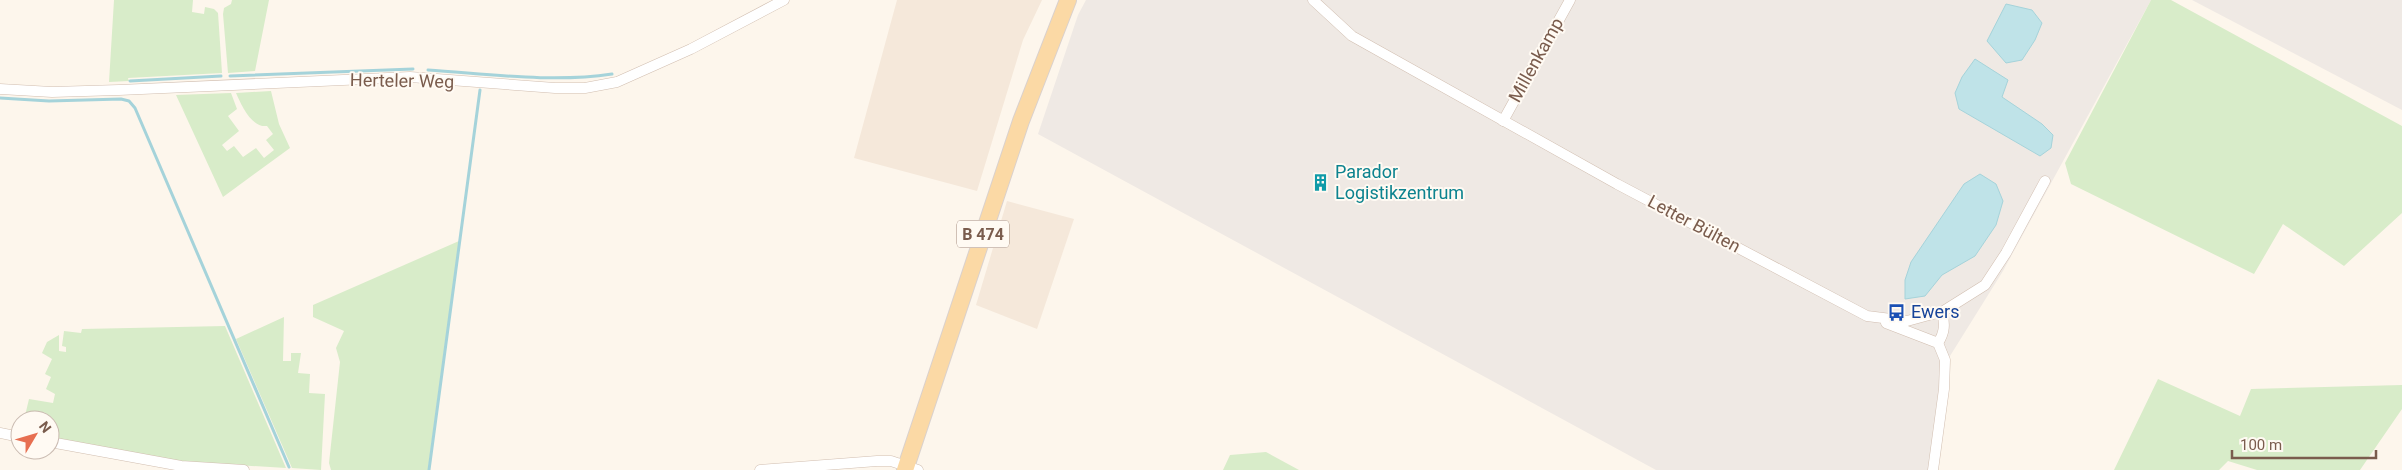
<svg xmlns="http://www.w3.org/2000/svg" width="2402" height="470" viewBox="0 0 2402 470" font-family="Roboto,sans-serif">
	<style>
		.residential { fill: #f5e8da }
		.industrial { fill: #efe9e4 }
		.green { fill: #d8ecc9 }
		.water { fill: #bfe3e8; stroke: #a5d3da }
		.lines { fill: none; stroke-linecap: round; stroke-linejoin: round }
		.stream { stroke: #a5d3da; stroke-width: 3 }
		.minor-casing { stroke: #d1beb0; stroke-width: 11 }
		.primary-casing { stroke: #dad1cd; stroke-width: 18 }
		.minor { stroke: #fff; stroke-width: 10 }
		.primary { stroke: #fbd9a5; stroke-width: 16 }
		.labels { text-anchor: middle; stroke-width: 4; stroke-linejoin: round; paint-order: stroke }
		.shield { fill: #fffaf3; stroke: #a28b7f; stroke-width: 1 }
		.shield-label { font-size: 16px; font-weight: bold; fill: #7a5c4d }
		.street-label { font-size: 18px; fill: #7a5c4d; stroke: #fffaf3 }
		.culture-label { font-size: 18px; fill: #0d838f; stroke: #fffaf3; text-anchor: start }
		.transit-label { font-size: 18px; fill: #164399; stroke: #fffaf3; text-anchor: start }
	</style>
	<rect width="100%" height="100%" fill="#fdf6ec"/>
	<g class="residential">
		<polygon points="897,0 1042,0 1023,40 977,191 854,158"/>
		<polygon points="1007,201 1074,219 1037,329 976,305"/>
	</g>
	<g class="industrial">
		<polygon points="1086,0 2151,0 2003,271 1945,364 1929,470 1656,470 1038,134 1078,15"/>
		<polygon points="2192,0 2402,0 2402,110"/>
	</g>
	<g class="green">
		<polygon points="114,0 193,0 192,12 204,14 205,7 214,9 218,13 222,73 128,78 129,81 109,82"/>
		<polygon points="232,0 269,0 255,71 228,73 223,14 224,8 231,4"/>
		<polygon points="2151,0 2171,0 2402,126 2402,213 2344,266 2283,224 2254,274 2071,184 2065,163"/>
		<path d="M271 91 279 124 290 148 223 197 176 95 231 93 237 109 228 116 239 131 222 145 227 151 234 146 243 157 256 148 264 158 274 150 266 140 273 134 267 126C251 128 241 104 236 93Z"/>
		<polygon points="459,241 428,470 331,470 329,463 340,362 336,348 344,331 313,317 313,305"/>
		<polygon points="284,317 283,361 291,361 291,353 301,353 298,373 310,374 309,393 325,394 321,470 292,468 236,339"/>
		<polygon points="225,326 286,468 184,462 50,438 50,420 24,420 29,399 53,403 55,394 46,389 51,377 45,374 52,359 42,353 47,342 59,335 59,351 66,352 66,347 62,346 64,331 81,333 82,329"/>
		<polygon points="2158,379 2240,416 2251,389 2402,385 2402,409 2360,470 2257,470 2228,461 2219,470 2114,470"/>
		<polygon points="1266,452 1299,470 1223,470 1230,455"/>
	</g>
	<g class="water">
		<polygon points="2006,4 2032,10 2042,23 2035,40 2022,60 2006,63 1987,41"/>
		<polygon points="1975,59 2008,80 2002,97 2042,124 2053,135 2051,148 2040,156 1959,109 1955,93 1962,77"/>
		<polygon points="1980,174 1996,184 2003,201 1996,225 1975,256 1942,275 1925,296 1905,299 1905,280 1911,262 1964,184"/>
	</g>
	<g class="lines">
		<g class="stream">
			<path d="M428 70C489 74 552 83 612 74"/>
			<polyline points="230,76 413,69"/>
			<polyline points="130,81 221,76"/>
			<polyline points="0,98 49,101 121,99 129,101 135,108 289,467"/>
			<polyline points="429,470 480,90"/>
		</g>
		<defs>
			<g id="minor">
				<polyline points="1313,0 1352,36 1617,184 1867,316 1907,321 1929,315 1942,312 1985,285 2006,253 2045,181"/>
				<polyline points="0,89 52,92 119,90 410,77 555,88 585,88 617,82 691,49 784,0"/>
				<polyline points="1503,121 1570,0"/>
				<polyline points="1886,323 1938,343"/>
				<path d="M1938 343C1945 332 1945 324 1942 312"/>
				<polyline points="0,433 20,437"/>
				<polyline points="50,442 181,466 244,470"/>
				<polyline points="760,470 877,461 891,461 918,470"/>
				<polyline points="1933,470 1944,389 1945,360 1938,343"/>
			</g>
			<polyline id="primary" points="905,470 1021,121 1068,0"/>
		</defs>
		<use href="#minor" class="minor-casing"/>
		<use href="#primary" class="primary-casing"/>
		<use href="#minor" class="minor"/>
		<use href="#primary" class="primary"/>
	</g>
	<defs>
		<symbol id="building-bare" viewBox="-9 -9 18 18"><path d="M-4-6H4V6H1V3H-1V6H-4ZM-2.5-4.3h1.7v1.8h-1.7ZM.8-4.3h1.7v1.8H.8ZM-2.5-1h1.7V.8h-1.7ZM.8-1h1.7V.8H.8Z" fill="#0f9aa8" stroke="#fffaf3" stroke-width="2.5" paint-order="stroke"/></symbol>
		<symbol id="bus-bare" viewBox="-9 -9 18 18"><path d="M-5-6H5V4H4V6H2V4H-2V6H-4V4H-5ZM-3.5-4V0h7V-4ZM-3.5 1.2v1.5H-2V1.2ZM2 1.2v1.5H3.5V1.2Z" fill="#1a4fb4" stroke="#fffaf3" stroke-width="2.5" paint-order="stroke"/></symbol>
	</defs>
	<g fill-rule="evenodd">
		<use href="#building-bare" x="1308" y="170" width="25" height="25"/>
		<use href="#bus-bare" x="1884" y="300" width="25" height="25"/>
	</g>
	<g class="labels">
		<rect class="shield" x="957" y="220.5" width="52" height="27" rx="4"/>
		<g class="shield-label">
			<text x="983" y="240">B 474</text>
		</g>
		<g class="street-label">
			<text transform="translate(1536 60) rotate(-61)" y="6">Millenkamp</text>
			<text transform="translate(402 81) rotate(1)" y="6">Herteler Weg</text>
			<text transform="translate(1694 224) rotate(28)" y="6">Letter Bülten</text>
		</g>
		<g class="culture-label">
			<text x="1335" y="178">Parador<tspan x="1335" dy="21">Logistikzentrum</tspan></text>
		</g>
		<g class="transit-label">
			<text x="1911" y="318">Ewers</text>
		</g>
	</g>
	<g transform="translate(35 435) rotate(52)"><circle r="24" fill="#fffaf3" stroke="#cabbb1"/>
	<path d="M0-4L9 19L0 12L-9 19Z" fill="#e76f51"/>
	<text y="-8" font-size="14" font-weight="bold" text-anchor="middle" fill="#7a5c4d">N</text>
	</g>
	<path d="M2232 450v8h144v-8" fill="none" stroke="#7a5c4d" stroke-width="2.5"/>
	<text x="2240" y="450" font-size="15" fill="#7a5c4d" stroke="#fffaf3" stroke-width="4" paint-order="stroke">100 m</text>
</svg>
